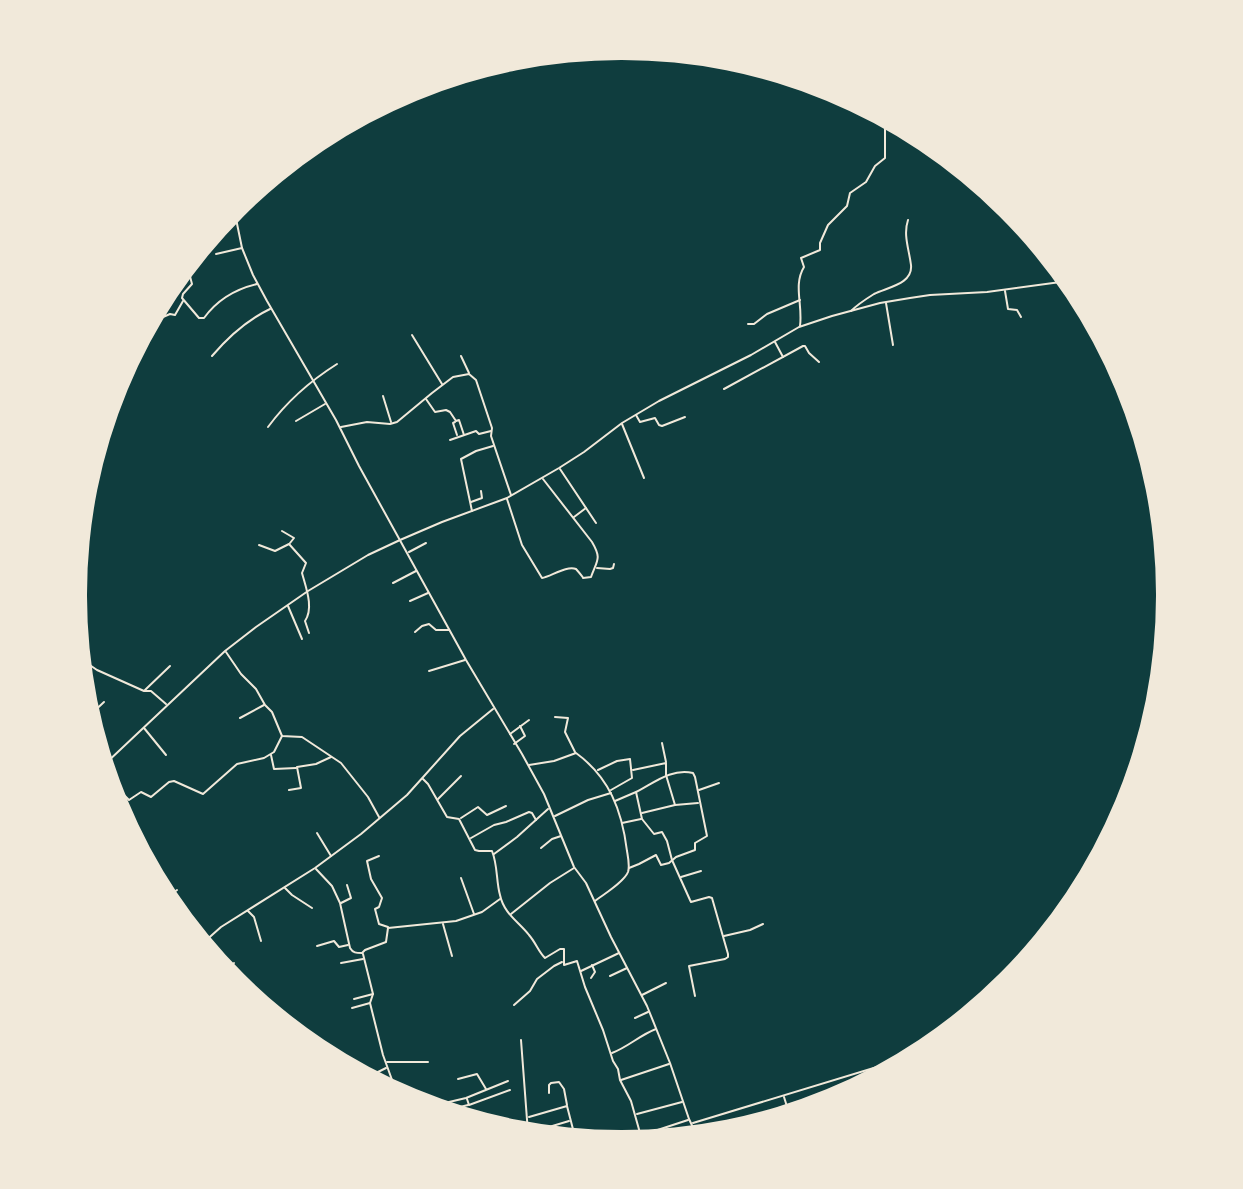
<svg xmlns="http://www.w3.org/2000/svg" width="1243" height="1189" viewBox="0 0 1243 1189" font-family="'Alegreya Sans',sans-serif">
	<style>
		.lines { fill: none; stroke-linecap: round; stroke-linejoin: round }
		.minor { stroke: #f1e9da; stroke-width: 2 }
		.tertiary { stroke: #f1e9da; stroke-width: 2 }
	</style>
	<rect width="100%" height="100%" fill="#0f3d3e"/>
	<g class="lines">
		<g class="minor">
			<polyline points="216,254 242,248"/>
			<path d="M187 265 192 284 183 294 182 298 199 318H204C217 300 236 289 257 284"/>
			<polyline points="1005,291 1008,309 1017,310 1021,317"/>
			<polyline points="886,303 893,345"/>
			<polyline points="158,307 163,317 170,314 175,315 183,301"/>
			<path d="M851 311C858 304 866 299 874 294 888 287 913 284 911 265 909 249 903 235 908 220"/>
			<polyline points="748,324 754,324 767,314 800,300"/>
			<path d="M800 326C803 305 793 285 804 267L801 258 820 250V243L828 225 847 206 850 193 866 182 875 166 885 158V118"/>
			<polyline points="412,335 442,384"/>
			<polyline points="775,342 783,357"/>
			<path d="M212 356C229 336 247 320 270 309"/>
			<polyline points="461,356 469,373"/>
			<polyline points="724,389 803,346 805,346 809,353 819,362"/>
			<polyline points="383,396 391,422"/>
			<polyline points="426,399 435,412 446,410 450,412 456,421 459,420 464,435"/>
			<polyline points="636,415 640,422 655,418 659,425 662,426 685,417"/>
			<polyline points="296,421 325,404"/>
			<polyline points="455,422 453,423 457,435"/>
			<polyline points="622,424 644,478"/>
			<path d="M268 427C288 400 310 381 337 364"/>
			<polyline points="341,427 367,422 390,424 397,422 432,393 453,377 469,374 476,380 492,428 491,436 511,495"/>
			<polyline points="450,440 476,431 479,434 491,431"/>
			<polyline points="560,469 596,523"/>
			<path d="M507 499 522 545 542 578C550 577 567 565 576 569 576 569 583 577 583 578L591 577C597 560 602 559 592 542L543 479"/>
			<polyline points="471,502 482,498 481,491"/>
			<polyline points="472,511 461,459 476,451 493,446"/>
			<polyline points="574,517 586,508"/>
			<polyline points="282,531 294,538 290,543"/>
			<path d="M259 545 275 551 289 544 306 563 302 573C306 588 314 608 305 621L309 633"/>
			<polyline points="409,552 426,543"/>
			<polyline points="597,568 610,569 613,568 614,564"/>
			<polyline points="393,583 416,571"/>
			<polyline points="410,601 428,593"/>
			<polyline points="288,606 302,639"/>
			<polyline points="415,632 422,626 429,624 436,630 449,630"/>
			<polyline points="226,652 241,674 256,689 265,705 272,712 282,736 302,737 341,763 368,797 379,817"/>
			<polyline points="81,659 97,670 144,691 151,691 166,704"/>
			<polyline points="429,671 465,660"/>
			<polyline points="145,690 170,666"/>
			<polyline points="89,716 104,702"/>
			<polyline points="555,717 568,718 565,732 575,752"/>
			<polyline points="240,718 264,705"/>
			<polyline points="144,728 166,755"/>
			<polyline points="510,734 529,720"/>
			<polyline points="662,743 666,762"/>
			<polyline points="514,744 525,736 520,726"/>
			<polyline points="271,755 274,769 296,768"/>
			<path d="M529 765 554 761 576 753C609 777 622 810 627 851 628 857 630 866 628 872 624 882 604 894 595 901"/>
			<polyline points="598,770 617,761 630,759 632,778 611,790"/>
			<polyline points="633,770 666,763 666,775 675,805"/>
			<path d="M423 779 428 784 447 817 459 819 475 850 479 851H492C498 866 496 881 500 895 504 914 519 922 529 935 536 943 538 951 545 958L560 949H564V965L577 961 585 987 603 1030 613 1061 618 1069 620 1080 631 1101 642 1140"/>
			<polyline points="109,780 129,800 141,792 151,797 169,782 174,781 203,794 237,764 264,758 274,752 282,736"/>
			<polyline points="289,790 301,788 297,767 316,764 331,757"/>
			<polyline points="699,790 719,783"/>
			<polyline points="636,792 642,819 654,834 662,832 667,841 672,860 690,900 691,902 709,897 712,898 728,954 728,957 725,959 689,966 695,996"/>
			<polyline points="438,799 461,776"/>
			<path d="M615 801C622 798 629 795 636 792 654 783 671 768 693 773L695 777 707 836 695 843V850L676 857 669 863 661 865 656 855 639 864 629 868"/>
			<polyline points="642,813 675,805 698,803"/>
			<polyline points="555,816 588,800 611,793"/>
			<polyline points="461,818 478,807 487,815 506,806"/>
			<polyline points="622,823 641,819"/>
			<polyline points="317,833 331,856"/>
			<polyline points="471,838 494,825 506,822 529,812 532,813 536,820"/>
			<polyline points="541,848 552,839 561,836"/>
			<polyline points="494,854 517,837 548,809"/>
			<polyline points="379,856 367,861 371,879 382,898 379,907 375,909 379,924 388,927"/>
			<path d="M316 869 332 886 340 903 350 948C353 953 356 953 362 953L365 950 386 942 388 928 456 921 482 912 500 899"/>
			<polyline points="681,877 701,871"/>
			<polyline points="461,878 474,914"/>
			<polyline points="285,888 292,895 312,908"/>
			<polyline points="166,898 177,890"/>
			<polyline points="341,903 351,898 347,885"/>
			<polyline points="248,911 254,917 261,941"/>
			<polyline points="511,914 550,883 574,868"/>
			<polyline points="443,924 452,956"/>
			<polyline points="724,936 750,930 763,924"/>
			<polyline points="317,946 334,941 339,947 348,945"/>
			<polyline points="363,954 373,994 370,1003 383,1055 396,1091"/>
			<polyline points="341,963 363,959"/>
			<polyline points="224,969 234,963"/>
			<polyline points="581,971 619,953"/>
			<polyline points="610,976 627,968"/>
			<polyline points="591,978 595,972 592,965"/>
			<polyline points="642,995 666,983"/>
			<polyline points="354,999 373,994"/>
			<polyline points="514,1005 530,991 537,979 554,966 562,962"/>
			<polyline points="352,1008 370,1003"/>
			<polyline points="635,1018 648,1012"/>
			<polyline points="521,1040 528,1133"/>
			<path d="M612 1053C628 1047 640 1035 656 1029"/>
			<polyline points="387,1062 428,1062"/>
			<polyline points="345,1064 353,1062"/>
			<polyline points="368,1077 386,1068"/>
			<polyline points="458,1079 477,1074 486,1089"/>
			<polyline points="621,1080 669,1064"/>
			<polyline points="549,1093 549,1085 551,1083 559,1082 564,1089 567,1105"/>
			<polyline points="784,1097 789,1113"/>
			<polyline points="467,1099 469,1105 510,1090"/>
			<polyline points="432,1106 466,1098 508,1081"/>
			<polyline points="462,1113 460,1107 468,1105"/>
			<polyline points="637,1114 682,1102"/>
			<polyline points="529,1117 567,1106 575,1137"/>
			<polyline points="693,1123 913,1056"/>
			<polyline points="529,1133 569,1121"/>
			<polyline points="624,1141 688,1120"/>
		</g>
		<g class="tertiary">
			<polyline points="234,209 242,248 253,275 267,301 336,420 359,466 466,660 522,754 544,794 574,867 586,883 611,937 647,1006 670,1063 689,1119 696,1134"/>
			<polyline points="104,765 225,651 256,627 308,591 368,555 400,540 442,522 507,498 559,468 584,452 622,423 659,401 751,355 799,327 832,316 880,303 910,298 930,295 987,292 1068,281"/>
			<polyline points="203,943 221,927 315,868 361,834 407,795 460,736 493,709"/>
		</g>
	</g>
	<path d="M0 0H1243V1189H0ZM621 60H622A534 534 0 0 1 1156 594V596A534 534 0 0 1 622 1130H621A534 534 0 0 1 87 596V594A534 534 0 0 1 621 60Z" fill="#f1e9da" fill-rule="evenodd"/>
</svg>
